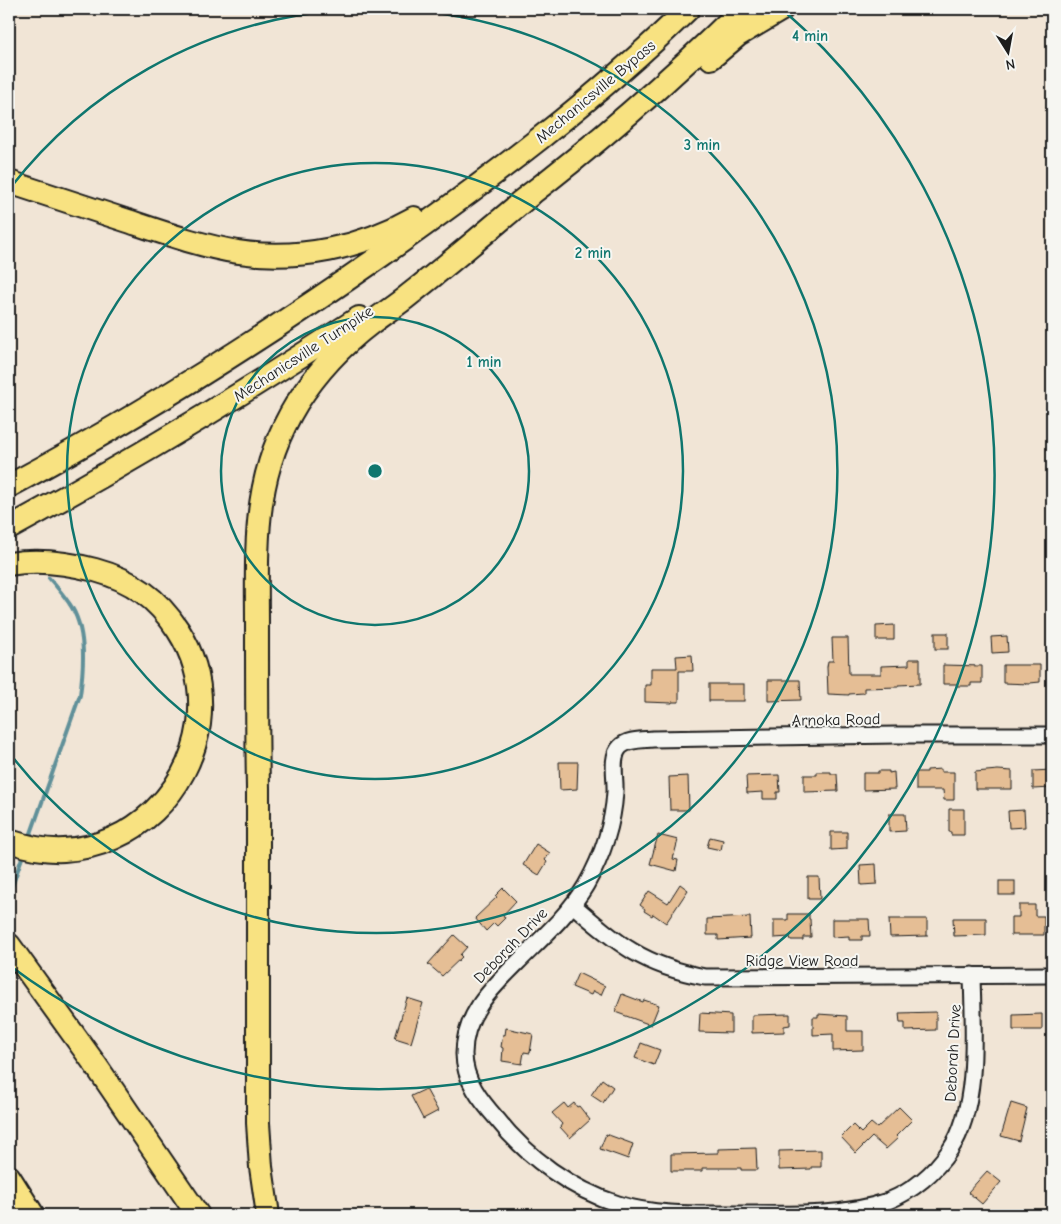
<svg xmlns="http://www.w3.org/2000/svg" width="1061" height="1224" viewBox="0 0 1061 1224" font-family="'Comic Neue',sans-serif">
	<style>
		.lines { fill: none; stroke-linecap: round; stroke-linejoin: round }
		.stream { stroke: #619099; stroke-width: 4 }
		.building { fill: #e5be95; stroke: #1c1c1c }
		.minor-casing { stroke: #1c1c1c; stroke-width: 19 }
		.highway-casing { stroke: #1c1c1c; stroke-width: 26 }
		.minor { stroke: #f6f6f2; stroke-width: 15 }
		.highway { stroke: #f8e281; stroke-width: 22 }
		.ring { fill: none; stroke: #0f766e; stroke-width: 2.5 }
		.labels { text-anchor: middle; stroke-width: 4; stroke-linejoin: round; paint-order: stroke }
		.street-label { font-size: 16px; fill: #1c1c1c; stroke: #f6f6f2 }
		.centre { fill: #0f766e; stroke: #f6f6f2; stroke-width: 2.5 }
		.ring-label { font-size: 15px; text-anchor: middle; font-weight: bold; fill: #0f766e; stroke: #f6f6f2; stroke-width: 4; stroke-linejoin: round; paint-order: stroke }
	</style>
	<rect width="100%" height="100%" fill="#f1e5d6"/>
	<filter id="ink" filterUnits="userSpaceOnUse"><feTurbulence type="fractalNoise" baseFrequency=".02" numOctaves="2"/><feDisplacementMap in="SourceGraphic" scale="10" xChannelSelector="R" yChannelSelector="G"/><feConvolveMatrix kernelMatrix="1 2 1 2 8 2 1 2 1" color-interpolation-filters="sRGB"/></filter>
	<g filter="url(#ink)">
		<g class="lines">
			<g class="stream">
				<path d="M29 839 80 695C84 666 87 628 69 603 63 594 56 586 49 578"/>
				<polyline points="9,895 24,852"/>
			</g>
		</g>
		<g class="building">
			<polygon points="894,625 894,640 876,640 876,626"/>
			<rect x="935" y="633" width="13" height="16"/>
			<polygon points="1007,636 1008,652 992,653 991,637"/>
			<polygon points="832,638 848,638 849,674 881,674 881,666 909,665 909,659 920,659 920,684 898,685 898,687 864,688 864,693 849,694 849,695 828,694 827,667 828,661 833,661"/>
			<polygon points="692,655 693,671 679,671 679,702 672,702 672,703 645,702 645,685 651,685 651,668 677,668 676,656"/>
			<polygon points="943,665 982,666 982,683 971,683 971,686 957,686 957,684 943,684"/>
			<polygon points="1003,665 1040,665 1040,682 1030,683 1030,684 1003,683"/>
			<polygon points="768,680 800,680 801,700 768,701"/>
			<rect x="709" y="684" width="35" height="17"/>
			<polygon points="559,762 578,762 577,789 560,790"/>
			<polygon points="941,769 941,772 954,772 954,800 944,800 943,790 916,790 916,772 927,772 927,770"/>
			<polygon points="998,770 1012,771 1012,789 975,789 975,772"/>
			<polygon points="1052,770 1052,788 1033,789 1033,771"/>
			<polygon points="878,771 889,771 889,773 894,772 895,789 863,790 863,773 878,773"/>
			<polygon points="817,772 831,772 831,774 837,774 838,791 804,792 804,775 817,775"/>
			<polygon points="779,775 780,792 777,792 777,799 763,799 763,792 747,793 746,776"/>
			<polygon points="688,776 689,810 670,810 669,777"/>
			<polygon points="949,809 964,809 964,835 951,835 951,832 949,832"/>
			<polygon points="1024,810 1025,827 1009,828 1008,811"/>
			<polygon points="889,814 905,814 906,831 889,832"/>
			<polygon points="831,832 847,832 847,849 831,850"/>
			<polygon points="658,835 678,840 673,859 678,860 676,871 650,864"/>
			<polygon points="710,837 723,840 721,850 707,847"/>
			<polygon points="536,844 550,853 545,860 547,862 539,875 523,865"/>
			<polygon points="876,864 877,884 861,885 860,865"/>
			<polygon points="808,877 819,877 820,899 808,899"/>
			<rect x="999" y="881" width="16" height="14"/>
			<polygon points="680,884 688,890 666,923 653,914 652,916 644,911 645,909 640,905 649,891 668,903"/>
			<polygon points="503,888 516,901 503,915 505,918 497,926 494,923 486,931 475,918 497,897 495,896"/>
			<polygon points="1019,905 1035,905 1035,916 1044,916 1044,935 1011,935 1011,917 1019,917"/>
			<polygon points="788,914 809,914 809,919 810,919 811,937 803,937 803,940 791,940 790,937 774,938 774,920 788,920"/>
			<polygon points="750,917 751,938 718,940 718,935 707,935 707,919"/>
			<polygon points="953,918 986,918 986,935 954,936"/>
			<polygon points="832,919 869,919 870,936 862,936 862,940 849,940 849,936 832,937"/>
			<polygon points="889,919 927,919 927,936 890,937"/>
			<polygon points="454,935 467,947 460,955 462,957 442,976 428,964"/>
			<polygon points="578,973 605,986 601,995 593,991 591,995 572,987"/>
			<polygon points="622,994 643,1002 644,1000 659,1005 651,1025 615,1012"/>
			<polygon points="407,998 423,1003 411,1043 395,1038"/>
			<polygon points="936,1012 936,1030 905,1031 905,1023 900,1023 899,1013"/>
			<polygon points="700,1013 731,1015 731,1033 699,1032"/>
			<polygon points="790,1014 790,1025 784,1026 784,1032 752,1033 752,1015"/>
			<polygon points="818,1014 847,1016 847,1031 863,1031 863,1050 833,1051 833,1034 813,1035 813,1017 818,1017"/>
			<polygon points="1042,1014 1042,1030 1013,1030 1013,1015"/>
			<polygon points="506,1028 533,1034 530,1053 524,1052 522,1064 502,1061 503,1048 501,1047 503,1034 505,1035"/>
			<polygon points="641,1043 660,1050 654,1065 635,1058"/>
			<polygon points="602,1079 613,1087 603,1103 591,1095"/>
			<polygon points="426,1089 438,1111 423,1119 411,1096"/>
			<polygon points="564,1103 568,1108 574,1103 577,1107 579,1106 590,1120 570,1138 560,1127 562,1124 552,1113"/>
			<polygon points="1011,1103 1027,1108 1019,1141 1001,1136"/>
			<polygon points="899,1107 912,1120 896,1136 898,1138 886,1149 872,1137 856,1153 841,1137 853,1125 861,1133 871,1123 877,1128"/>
			<polygon points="606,1134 633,1144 628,1159 600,1149"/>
			<polygon points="756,1148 757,1170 741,1170 741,1168 702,1168 702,1171 671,1171 671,1154 718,1153 718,1149"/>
			<polygon points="821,1150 821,1167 811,1167 811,1169 779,1170 779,1151"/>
			<polygon points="987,1171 1001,1182 982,1204 968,1192"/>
		</g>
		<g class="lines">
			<defs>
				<g id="minor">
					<path d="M573 905C618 944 644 966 705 977L1052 975"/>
					<path d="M972 975C973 1027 980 1106 950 1150 935 1172 913 1191 888 1201 843 1217 786 1214 739 1214 699 1214 656 1216 618 1204 571 1189 528 1158 497 1119 481 1101 464 1080 464 1054 464 1014 492 988 518 962 542 938 569 914 586 885 603 855 613 825 615 792 616 779 610 757 620 747 627 739 642 740 653 739L896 735H1052"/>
				</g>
				<g id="highway">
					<polyline points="711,58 738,35 782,9"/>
					<path d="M9 182C49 195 88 208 128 221 164 233 201 246 238 252 299 261 361 248 414 218"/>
					<path d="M519 203C597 144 672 78 742 9"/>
					<path d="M9 486C138 417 262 339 382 255 489 180 595 100 688 9"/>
					<path d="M9 528C129 463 245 393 359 318"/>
					<path d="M9 564C37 559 68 563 95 570 132 580 157 598 178 630 196 658 203 691 199 724 189 792 134 846 64 850 45 851 27 847 9 841"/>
					<polyline points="9,945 97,1067 198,1215"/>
					<polyline points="9,1177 33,1215"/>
					<path d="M268 1215 261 1167 258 1123C258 1011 258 900 258 788 257 734 257 680 257 626 257 544 252 476 297 403 317 372 342 345 371 323 384 313 397 305 409 295 450 263 490 229 530 195"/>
				</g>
			</defs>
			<use href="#minor" class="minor-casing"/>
			<use href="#highway" class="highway-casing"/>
			<use href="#minor" class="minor"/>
			<use href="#highway" class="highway"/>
		</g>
	</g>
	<g class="ring">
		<circle cx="375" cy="471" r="154"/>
		<circle cx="375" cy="471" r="308"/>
		<path d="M11 187A462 462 0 1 1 11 755"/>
		<path d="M783 10A615 615 0 0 1 9 965"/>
	</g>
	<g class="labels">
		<g class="street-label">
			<text transform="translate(595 91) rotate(-40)" y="6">Mechanicsville Bypass</text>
			<text transform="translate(303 353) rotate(-33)" y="6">Mechanicsville Turnpike</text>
			<text transform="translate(836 719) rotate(-1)" y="6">Arnoka Road</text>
			<text transform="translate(510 945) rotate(-46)" y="6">Deborah Drive</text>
			<text x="802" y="966">Ridge View Road</text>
			<text transform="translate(952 1053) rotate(-87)" y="6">Deborah Drive</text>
		</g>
	</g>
	<circle cx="375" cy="471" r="8" class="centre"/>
	<g class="ring-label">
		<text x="810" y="41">4 min</text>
		<text x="702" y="150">3 min</text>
		<text x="593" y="258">2 min</text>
		<text x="484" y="367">1 min</text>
	</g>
	<rect width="1061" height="1224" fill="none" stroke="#f6f6f2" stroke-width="30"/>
	<rect x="15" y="15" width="1031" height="1194" fill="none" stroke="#1c1c1c" stroke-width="2" filter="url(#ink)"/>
	<g transform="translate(1008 52) rotate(169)" stroke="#f6f6f2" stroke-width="4" paint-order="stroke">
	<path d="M0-4L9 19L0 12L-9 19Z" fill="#1c1c1c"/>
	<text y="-8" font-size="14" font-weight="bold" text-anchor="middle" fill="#1c1c1c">N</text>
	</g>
</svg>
